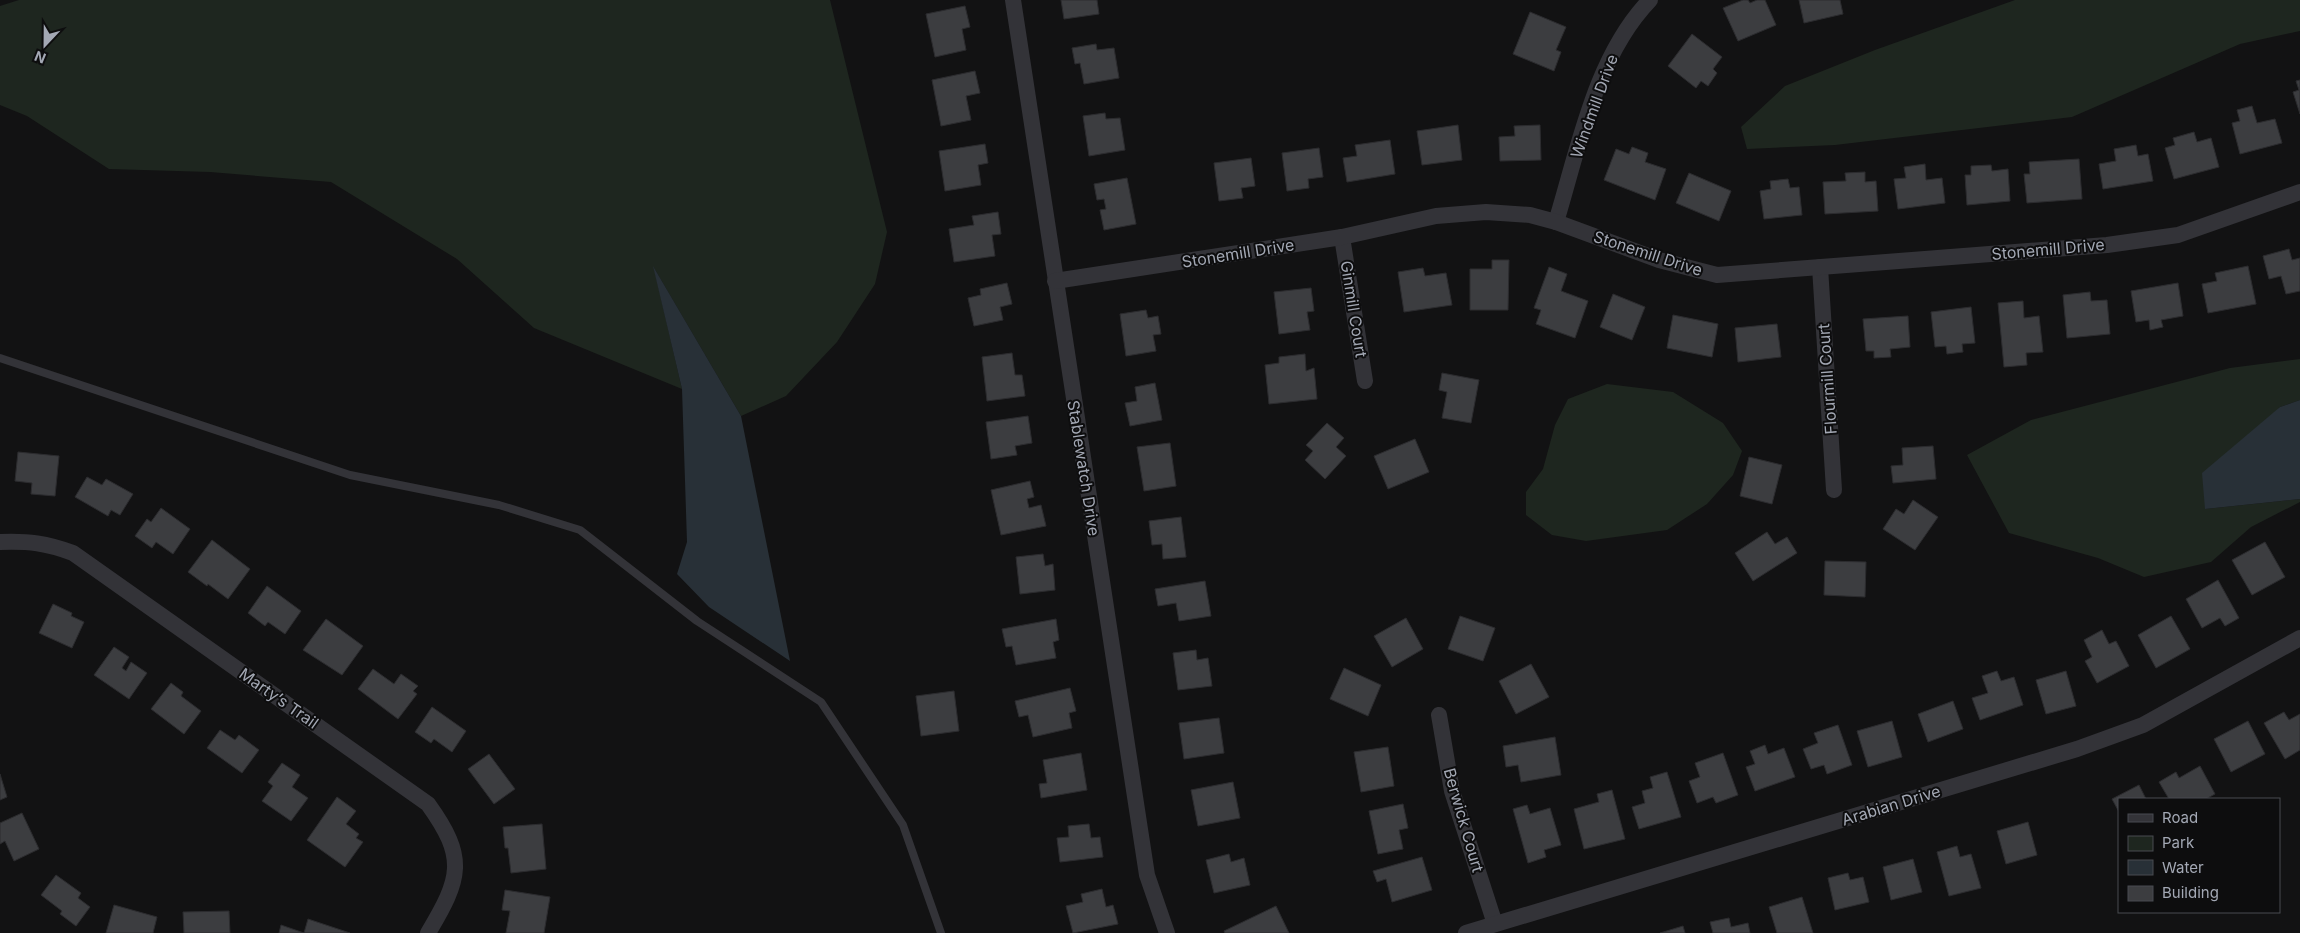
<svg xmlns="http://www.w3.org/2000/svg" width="2300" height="933" viewBox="0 0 2300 933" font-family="Inter,sans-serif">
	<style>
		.green { fill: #1e261f }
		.water { fill: #283037 }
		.building { fill: #3c3d40; stroke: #2c2c2f }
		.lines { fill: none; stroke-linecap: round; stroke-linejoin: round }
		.service { stroke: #333338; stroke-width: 8 }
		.minor { stroke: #333338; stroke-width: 16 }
		.labels { text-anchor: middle; stroke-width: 4; stroke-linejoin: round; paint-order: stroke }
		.street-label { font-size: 16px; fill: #a3a8b4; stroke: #0d0d0e }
	</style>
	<rect width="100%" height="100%" fill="#121213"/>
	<g class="green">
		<polygon points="19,0 830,0 887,232 875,284 837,342 786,396 741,416 654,268 682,389 534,328 457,259 331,182 210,172 109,169 27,116 0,105 0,6"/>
		<polygon points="2015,0 2300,0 2300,31 2240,44 2072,117 1835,145 1747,149 1741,127 1785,86 1875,50"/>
		<polygon points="2300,359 2300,400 2280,407 2205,509 2300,499 2300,502 2251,527 2211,562 2144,577 2098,558 2009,533 1967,455 2031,420 2230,368"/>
		<polygon points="1607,384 1673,392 1723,423 1742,451 1733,475 1707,504 1667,530 1586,541 1552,535 1526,515 1526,492 1543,469 1555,425 1568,399"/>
	</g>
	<g class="water">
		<polygon points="653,266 741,416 790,661 709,607 677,574 687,542 682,389"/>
		<polygon points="2300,400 2300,499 2205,509 2202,473 2280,407"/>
	</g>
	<g class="building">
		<polygon points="1061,0 1097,0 1099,14 1064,19"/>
		<polygon points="1743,0 1748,0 1750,3 1757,0 1765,0 1776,25 1738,41 1723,8"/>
		<polygon points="1799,0 1840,0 1843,14 1804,23"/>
		<polygon points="965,6 970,27 962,29 966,50 935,57 926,14"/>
		<polygon points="1530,12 1566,27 1556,50 1561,52 1554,71 1513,54"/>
		<polygon points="1692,34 1722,57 1713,69 1717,73 1708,86 1701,81 1696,88 1668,66"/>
		<polygon points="1096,44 1097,50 1114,48 1119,78 1084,84 1080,63 1075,64 1072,48"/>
		<polygon points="975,71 980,93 966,96 971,120 941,126 932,80"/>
		<polygon points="2300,80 2300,114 2293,92 2299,90 2296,81"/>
		<polygon points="2252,106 2257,123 2275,119 2282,143 2240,154 2232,123 2240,121 2237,110"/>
		<polygon points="1105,113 1106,119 1120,118 1125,150 1089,156 1083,116"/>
		<polygon points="1458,125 1462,160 1422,165 1417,131"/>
		<polygon points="1540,125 1541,160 1500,161 1499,137 1515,136 1514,126"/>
		<polygon points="2194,132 2197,142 2211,138 2219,167 2174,179 2165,148 2175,145 2173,138"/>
		<polygon points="1390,140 1395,174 1347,182 1343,158 1357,156 1355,145"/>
		<polygon points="985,144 988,163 978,165 981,185 945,191 939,151"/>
		<polygon points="2136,145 2138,156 2148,154 2153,181 2103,189 2099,164 2116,161 2114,149"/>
		<polygon points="1632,147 1648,153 1645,162 1666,169 1655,200 1604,180 1616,149 1629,154"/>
		<polygon points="1319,148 1323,177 1308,179 1309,188 1287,191 1282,153"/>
		<polygon points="1251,158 1255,186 1241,188 1243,198 1219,201 1214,163"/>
		<polygon points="2079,159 2082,199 2027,203 2024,174 2030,174 2029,162"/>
		<polygon points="1925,164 1926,180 1942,178 1945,203 1898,209 1894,179 1906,178 1904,167"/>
		<polygon points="1991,165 1992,171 2008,169 2010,201 1967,205 1965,175 1971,175 1971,166"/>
		<polygon points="1865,172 1865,182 1876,181 1878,211 1825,214 1823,182 1846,181 1845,173"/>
		<polygon points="1689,173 1731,191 1719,221 1676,203"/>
		<polygon points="1127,178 1136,224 1104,230 1100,210 1106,209 1104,199 1097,200 1094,184"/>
		<polygon points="1788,179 1790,188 1799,187 1802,215 1764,219 1760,191 1771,189 1770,181"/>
		<polygon points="998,212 1001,234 992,235 995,256 954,262 949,229 974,225 972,216"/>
		<polygon points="2289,249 2292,260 2300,258 2300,291 2286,294 2281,276 2269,279 2263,256"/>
		<polygon points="1492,260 1509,260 1508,310 1470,310 1470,269 1492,269"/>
		<polygon points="2248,266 2256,304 2208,313 2202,284 2217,281 2215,273"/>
		<polygon points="1549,267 1567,274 1561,291 1588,301 1575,338 1536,324 1541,310 1534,308"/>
		<polygon points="1423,268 1425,276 1446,273 1452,305 1404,312 1398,272"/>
		<polygon points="1007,283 1012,304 1000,307 1003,320 974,326 968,298 981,295 980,289"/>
		<polygon points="2178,283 2183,316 2161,320 2163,327 2150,330 2149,320 2136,322 2131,291"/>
		<polygon points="1311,288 1314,311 1307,312 1310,330 1279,334 1274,292"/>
		<polygon points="2090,292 2091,301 2107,300 2110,334 2067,338 2063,295"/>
		<polygon points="1613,294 1645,307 1632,340 1600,327"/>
		<polygon points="2023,301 2024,318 2039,316 2043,352 2026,353 2027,365 2004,367 1998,303"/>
		<polygon points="1971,307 1975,343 1962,344 1963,352 1947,354 1946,346 1935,347 1931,312"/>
		<polygon points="1146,310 1148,318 1158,316 1161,334 1153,335 1156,351 1126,356 1120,314"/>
		<polygon points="1673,315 1718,324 1712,357 1667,348"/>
		<polygon points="1908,316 1910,347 1890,349 1891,357 1874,358 1874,351 1866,351 1863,319"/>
		<polygon points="1777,324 1781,357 1738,362 1735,328"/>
		<polygon points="1012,353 1015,375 1022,375 1025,396 987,401 982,357"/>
		<polygon points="1305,354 1306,371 1314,368 1317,399 1269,404 1265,365 1279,363 1279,357"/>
		<polygon points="1442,373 1479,380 1471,423 1442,418 1447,392 1439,390"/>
		<polygon points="1155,383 1162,420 1130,426 1125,403 1137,401 1135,387"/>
		<polygon points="1028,416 1032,443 1015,446 1017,455 991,459 986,422"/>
		<polygon points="1327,423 1344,438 1336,447 1346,456 1325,479 1305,460 1313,451 1306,445"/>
		<polygon points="1415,439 1429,472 1388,489 1374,456"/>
		<polygon points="1170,443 1176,486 1144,491 1137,447"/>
		<polygon points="1933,446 1936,479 1893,483 1891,466 1903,465 1902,448"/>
		<polygon points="18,452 59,456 55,496 31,494 32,483 15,481"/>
		<polygon points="1749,457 1782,465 1772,504 1740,496"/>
		<polygon points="87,477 102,485 106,479 133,494 120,515 111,510 108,516 75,497"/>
		<polygon points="1030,481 1034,497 1027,499 1029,508 1041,505 1046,526 1001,535 991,490"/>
		<polygon points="1913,500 1938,517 1915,550 1883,529 1896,509 1904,514"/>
		<polygon points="161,508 190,529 173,554 156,542 152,548 135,536 147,519 151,522"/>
		<polygon points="1181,517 1186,557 1163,559 1162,544 1152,545 1149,521"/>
		<polygon points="1767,532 1775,544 1787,537 1797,553 1753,581 1735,553"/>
		<polygon points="212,540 250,569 228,599 208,584 207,586 188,572"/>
		<polygon points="2265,542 2285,577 2252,595 2232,560"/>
		<polygon points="1043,554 1045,566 1053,564 1055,590 1020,594 1016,557"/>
		<polygon points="1825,561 1866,562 1865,597 1824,595"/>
		<polygon points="2218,580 2239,618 2225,626 2220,618 2202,628 2186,599"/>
		<polygon points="1205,581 1211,616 1179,621 1176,603 1158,606 1155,589"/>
		<polygon points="267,586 301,611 285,634 268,622 265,626 248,613"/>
		<polygon points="53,604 72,613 71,616 84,622 72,648 39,633"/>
		<polygon points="1460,616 1495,628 1483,661 1448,649"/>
		<polygon points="2171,616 2190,649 2156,668 2138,635"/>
		<polygon points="1406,618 1423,649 1392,667 1374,636"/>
		<polygon points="326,619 363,646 342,675 303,650"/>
		<polygon points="1056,619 1059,640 1053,642 1056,658 1016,665 1012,646 1006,647 1002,629"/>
		<polygon points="2102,630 2109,644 2116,641 2129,666 2097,683 2085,661 2092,657 2084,640"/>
		<polygon points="114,647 129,657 122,668 126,671 131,662 147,673 129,699 94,675"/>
		<polygon points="1196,650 1197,660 1208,658 1212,686 1178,690 1173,653"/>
		<polygon points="1531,664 1549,697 1516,714 1499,681"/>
		<polygon points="1344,668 1381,685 1368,716 1330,699"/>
		<polygon points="373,669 394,684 401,674 418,686 413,691 417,694 398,719 358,689"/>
		<polygon points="1997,671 2001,681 2014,677 2023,705 1980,720 1972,698 1988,693 1982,676"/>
		<polygon points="2066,671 2076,706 2046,714 2036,680"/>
		<polygon points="171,683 183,692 181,696 201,711 184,734 151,709"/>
		<polygon points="1070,688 1076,711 1069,713 1072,728 1033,737 1028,715 1019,717 1015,701"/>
		<polygon points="954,691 959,731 921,736 916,696"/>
		<polygon points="1953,701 1963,729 1928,742 1918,714"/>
		<polygon points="432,707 466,731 452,752 434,739 431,743 415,732"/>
		<polygon points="2284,712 2289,720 2300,714 2300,750 2285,759 2264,723"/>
		<polygon points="1219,718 1224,753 1184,759 1179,723"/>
		<polygon points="1892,721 1902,757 1868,767 1857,731"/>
		<polygon points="2248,721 2265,754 2231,772 2214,739"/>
		<polygon points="1838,725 1852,765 1827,774 1824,765 1811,769 1803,749 1818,743 1814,733"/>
		<polygon points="220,730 235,740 239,735 259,750 242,773 207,748"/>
		<polygon points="1555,737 1561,775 1521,782 1518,765 1506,767 1503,746"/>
		<polygon points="1765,745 1768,754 1784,748 1795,777 1755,791 1746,767 1755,764 1750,751"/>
		<polygon points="1388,747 1394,786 1361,792 1354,752"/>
		<polygon points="1081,753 1087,790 1041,798 1039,784 1047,783 1043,760"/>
		<polygon points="1723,753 1738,795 1716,803 1713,797 1697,803 1689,781 1700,777 1695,763"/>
		<polygon points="489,754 515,789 494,804 468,769"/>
		<polygon points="282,763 300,775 292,787 308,798 291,821 262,801 273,786 268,782"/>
		<polygon points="2200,766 2215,794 2206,799 2169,799 2159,782 2176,772 2179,778"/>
		<polygon points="1667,772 1681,817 1639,829 1632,807 1645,803 1642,791 1653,788 1650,777"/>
		<polygon points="0,774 7,797 0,800"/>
		<polygon points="1233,782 1240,818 1198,826 1191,790"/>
		<polygon points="2139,785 2146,799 2119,799 2119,812 2112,799"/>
		<polygon points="1612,790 1625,839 1584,849 1574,809 1599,802 1597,794"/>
		<polygon points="337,797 356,811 346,824 359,834 356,838 363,842 345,867 307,840"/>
		<polygon points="1403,804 1408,828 1399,830 1403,849 1378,854 1369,811"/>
		<polygon points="1527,805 1530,814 1550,808 1561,845 1544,850 1546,857 1528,863 1513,809"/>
		<polygon points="22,813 39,849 14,861 5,841 0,844 0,823"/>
		<polygon points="2028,822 2037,855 2006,864 1997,831"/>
		<polygon points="542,824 546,869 511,873 508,848 505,848 503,827"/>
		<polygon points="1089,824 1091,838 1100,837 1103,857 1060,862 1057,838 1069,837 1068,826"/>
		<polygon points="1957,846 1960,857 1971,854 1981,888 1949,896 1937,852"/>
		<polygon points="1229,854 1231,862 1244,858 1250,885 1214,893 1206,860"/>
		<polygon points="1422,857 1432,890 1392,902 1386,879 1377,882 1373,871"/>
		<polygon points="1913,859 1922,892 1891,900 1883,867"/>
		<polygon points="1848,873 1850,880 1863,877 1869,902 1835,910 1828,878"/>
		<polygon points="56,875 81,893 78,898 90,907 76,926 60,914 62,911 41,895"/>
		<polygon points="1102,889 1106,907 1113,905 1118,924 1073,933 1066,906 1083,902 1081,894"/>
		<polygon points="505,890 550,897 544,933 506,933 510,911 502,910"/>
		<polygon points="1802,897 1813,933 1777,933 1769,907"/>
		<polygon points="114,905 157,917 153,933 106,933"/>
		<polygon points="1276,906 1289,933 1225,933 1224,931"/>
		<polygon points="229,911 230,933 184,933 183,912"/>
		<polygon points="1729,918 1731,927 1748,923 1750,933 1713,933 1710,922"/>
		<polygon points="308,919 350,933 279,933 281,925 304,933"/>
		<polygon points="1683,926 1685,933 1660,933"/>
	</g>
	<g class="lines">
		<polyline class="service" points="0,358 350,475 499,505 580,530 697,621 821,702 903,825 941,933"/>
		<g class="minor">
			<polyline points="1013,0 1147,875 1167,933"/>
			<path d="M1556 222C1579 147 1595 57 1650 0"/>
			<polyline points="1342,237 1365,381"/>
			<polyline points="1820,267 1834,490"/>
			<polyline points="1055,281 1342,237 1436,216 1486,212 1530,215 1556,222 1659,260 1717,275 2107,245 2178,235 2300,192"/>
			<path d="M0 542C29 541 46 543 73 553L428 804C467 858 461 878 428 933"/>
			<polyline points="1439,715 1452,791 1495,924"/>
			<polyline points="1466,933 2077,749 2143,725 2300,638"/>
		</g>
	</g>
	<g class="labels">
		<g class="street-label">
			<text transform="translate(1594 106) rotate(-70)" y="6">Windmill Drive</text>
			<text transform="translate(2048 249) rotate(-5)" y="6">Stonemill Drive</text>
			<text transform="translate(1238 253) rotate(-9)" y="6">Stonemill Drive</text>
			<text transform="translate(1648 253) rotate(18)" y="6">Stonemill Drive</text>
			<text transform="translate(1354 309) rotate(81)" y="6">Ginmill Court</text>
			<text transform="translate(1827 379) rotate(-94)" y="6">Flourmill Court</text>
			<text transform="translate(1084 468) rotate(81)" y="6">Stablewatch Drive</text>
			<text transform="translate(279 698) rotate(35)" y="6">Marty’s Trail</text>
			<text transform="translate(1891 805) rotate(-17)" y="6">Arabian Drive</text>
			<text transform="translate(1464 820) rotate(74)" y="6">Berwick Court</text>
		</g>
	</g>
	<rect x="2118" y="798" width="162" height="115" fill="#0d0d0e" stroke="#494b50"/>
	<rect x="2128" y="814" width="25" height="8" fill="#333338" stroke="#494b50"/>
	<text x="2162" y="823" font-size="15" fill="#a3a8b4">Road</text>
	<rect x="2128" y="836" width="25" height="15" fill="#1e261f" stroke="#494b50"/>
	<text x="2162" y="848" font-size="15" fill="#a3a8b4">Park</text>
	<rect x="2128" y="860" width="25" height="15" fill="#283037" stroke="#494b50"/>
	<text x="2162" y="873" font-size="15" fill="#a3a8b4">Water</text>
	<rect x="2128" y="886" width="25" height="15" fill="#3c3d40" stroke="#494b50"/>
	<text x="2162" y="898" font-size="15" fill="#a3a8b4">Building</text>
	<g transform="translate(45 45) rotate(202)" stroke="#0d0d0e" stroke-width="4" paint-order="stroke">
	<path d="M0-4L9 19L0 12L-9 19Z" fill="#a3a8b4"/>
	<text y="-8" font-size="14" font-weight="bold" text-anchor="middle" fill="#a3a8b4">N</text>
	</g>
</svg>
